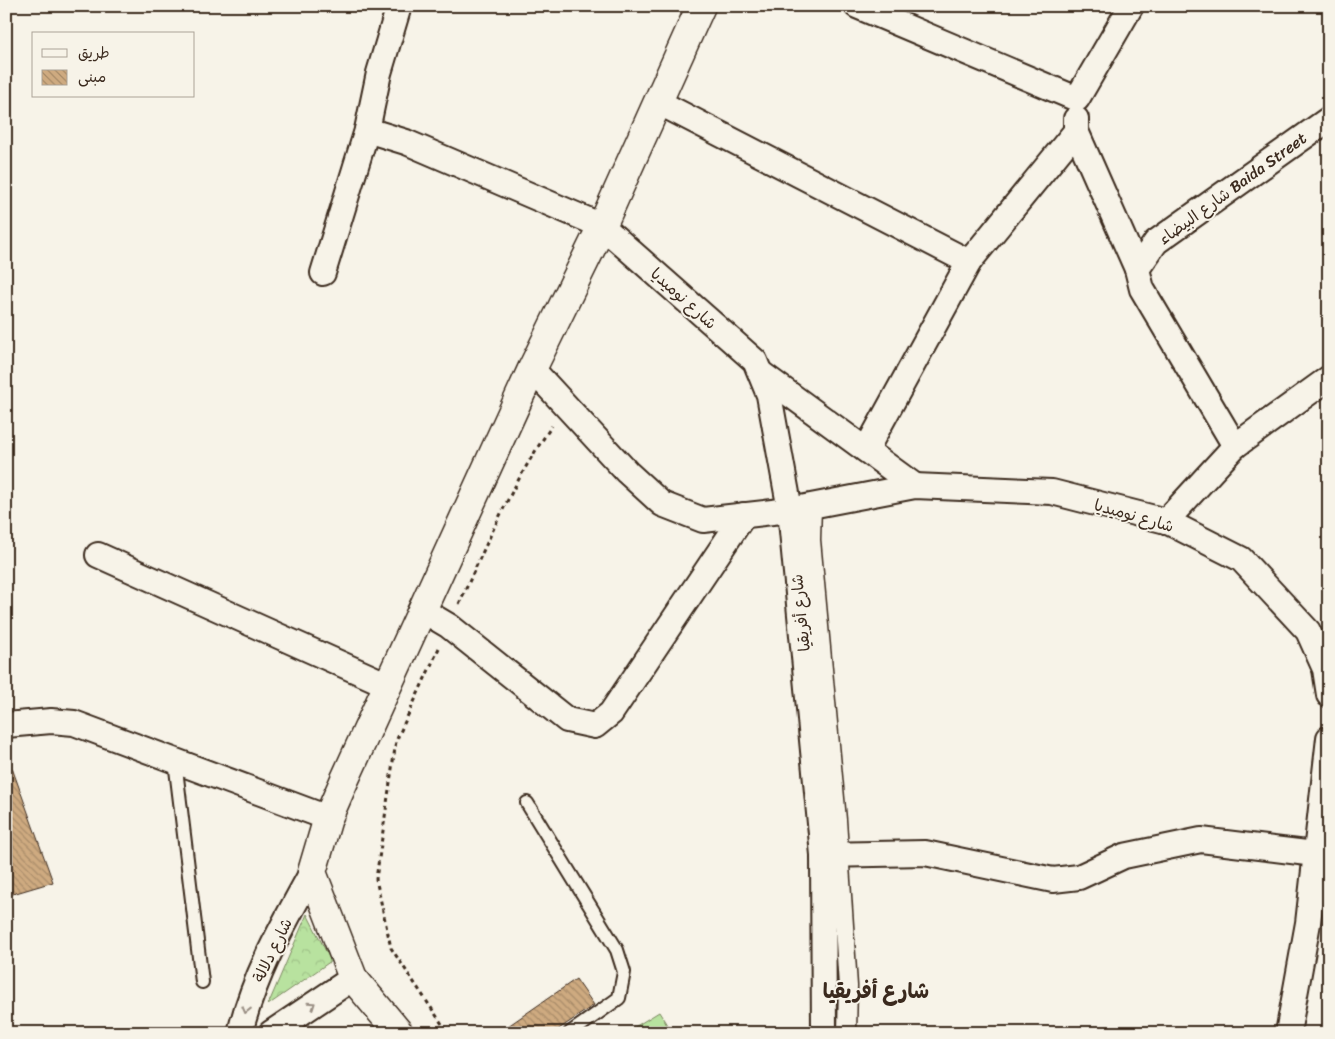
<svg xmlns="http://www.w3.org/2000/svg" width="1335" height="1039" viewBox="0 0 1335 1039" font-family="Sriracha,'Playpen Sans Arabic',sans-serif">
	<style>
		.green { fill: #b8e29f; stroke: #7a865e }
		.park { fill: url(#park-crowns); stroke: #7a865e }
		.building { fill: url(#building-back-hatch); stroke: #3b2a1e }
		.lines { fill: none; stroke-linecap: round; stroke-linejoin: round }
		.service-casing { stroke: #3b2a1e; stroke-width: 16 }
		.pedestrian-casing { stroke: #3b2a1e; stroke-width: 21 }
		.minor-casing { stroke: #3b2a1e; stroke-width: 28 }
		.secondary-casing { stroke: #3b2a1e; stroke-width: 31 }
		.path { stroke: #3b2a1e; stroke-width: 3; stroke-dasharray: 4 4; stroke-linecap: butt }
		.service { stroke: #f7f3e8; stroke-width: 12 }
		.pedestrian { stroke: #f7f3e8; stroke-width: 18 }
		.minor { stroke: #f7f3e8; stroke-width: 24 }
		.secondary { stroke: #f7f3e8; stroke-width: 28 }
		.oneway { stroke: #998e83 }
		.labels { text-anchor: middle; stroke-width: 4; stroke-linejoin: round; paint-order: stroke }
		.street-label { font-size: 16px; fill: #3b2a1e; stroke: #f7f3e8 }
		.district-label { font-size: 21px; font-weight: bold; fill: #3b2a1e; stroke: #f7f3e8 }
	</style>
	<defs>
		<pattern id="park-crowns" width="20" height="18" patternUnits="userSpaceOnUse" patternTransform="scale(1.25)"><rect width="20" height="18" fill="#b8e29f"/><path d="M2 6a3 3 0 1 1 6 0M12 15a3 3 0 1 1 6 0" fill="none" stroke="#9fc288"/></pattern>
		<pattern id="building-back-hatch" width="6" height="6" patternUnits="userSpaceOnUse" patternTransform="scale(1.25)"><rect width="6" height="6" fill="#ceaa80"/><path d="M-1 5l2 2M0 0l6 6M5-1l2 2" fill="none" stroke="#a88b68"/></pattern>
	</defs>
	<rect width="100%" height="100%" fill="#f7f3e8"/>
	<filter id="ink" filterUnits="userSpaceOnUse"><feTurbulence type="fractalNoise" baseFrequency=".02" numOctaves="2"/><feDisplacementMap in="SourceGraphic" scale="10" xChannelSelector="R" yChannelSelector="G"/><feConvolveMatrix kernelMatrix="1 2 1 2 8 2 1 2 1" color-interpolation-filters="sRGB"/></filter>
	<g filter="url(#ink)">
		<polygon class="green" points="659,1012 672,1033 625,1033"/>
		<polygon class="park" points="307,914 331,961 268,1005"/>
		<g class="building">
			<polygon points="12,768 53,882 6,896 6,770"/>
			<polygon points="576,979 594,1005 553,1033 498,1033"/>
		</g>
		<g class="lines">
			<defs>
				<g id="service">
					<polyline points="175,761 202,982"/>
					<polyline points="527,803 617,950 624,972 619,998 570,1033"/>
				</g>
				<polyline id="pedestrian" points="812,506 811,540 837,820 848,986 847,1033"/>
				<g id="minor">
					<polyline points="857,6 1077,99 1131,6"/>
					<polyline points="658,102 969,262"/>
					<polyline points="1076,119 1076,131 1137,269"/>
					<polyline points="367,130 406,142 602,226 755,361 769,395 790,510 823,855 824,1033"/>
					<polyline points="323,273 367,130 379,73 399,6"/>
					<polyline points="532,369 627,472 662,504 703,520 790,510 915,486 1052,492 1166,521 1241,559 1308,631 1325,669 1329,695"/>
					<polyline points="762,374 915,486"/>
					<polyline points="1235,446 1142,289 1137,269 1156,242 1329,119"/>
					<polyline points="866,450 969,262 1076,131"/>
					<polyline points="1166,521 1235,446 1329,378"/>
					<polyline points="98,555 388,685"/>
					<polyline points="422,610 449,626 567,720 595,726 611,713 744,515"/>
					<polyline points="6,725 51,721 74,723 328,818"/>
					<polyline points="823,855 925,853 1053,880 1079,877 1124,856 1201,840 1315,854"/>
					<path d="M240 1033C254 975 284 923 312 872"/>
					<polyline points="271,1033 353,978"/>
					<polyline points="1288,1033 1308,923 1329,738"/>
				</g>
				<polyline id="secondary" points="399,1033 353,978 312,872 328,818 345,779 532,369 602,226 701,6"/>
			</defs>
			<use href="#service" class="service-casing"/>
			<use href="#pedestrian" class="pedestrian-casing"/>
			<use href="#minor" class="minor-casing"/>
			<use href="#secondary" class="secondary-casing"/>
			<g class="path">
				<path d="M459 604C487 543 513 481 552 426"/>
				<polyline points="439,648 396,741 376,879 391,948 448,1033"/>
			</g>
			<use href="#service" class="service"/>
			<use href="#pedestrian" class="pedestrian"/>
			<use href="#minor" class="minor"/>
			<use href="#secondary" class="secondary"/>
		</g>
		<defs><path id="oneway-chevron" d="M-2-3.5L2.5 0L-2 3.5" fill="none" stroke-width="1.6" stroke-linecap="round" stroke-linejoin="round" transform="scale(1.25)"/></defs>
		<g class="oneway">
			<use href="#oneway-chevron" transform="translate(312 1005) rotate(-34)"/>
			<use href="#oneway-chevron" transform="translate(246 1010) rotate(104)"/>
		</g>
	</g>
	<g class="labels">
		<g class="street-label">
			<text transform="translate(1232 188) rotate(-36)" y="6">شارع البيضاء Baida Street</text>
			<text transform="translate(684 298) rotate(42)" y="6">شارع نوميديا</text>
			<text transform="translate(1134 515) rotate(16)" y="6">شارع نوميديا</text>
			<text transform="translate(800 613) rotate(-96)" y="6">شارع أفريقيا</text>
			<text transform="translate(272 950) rotate(-64)" y="6">شارع دلالة</text>
		</g>
		<g class="district-label">
			<text x="876" y="998">شارع أفريقيا</text>
		</g>
	</g>
	<rect width="1335" height="1039" fill="none" stroke="#f7f3e8" stroke-width="25"/>
	<rect x="12" y="12" width="1310" height="1014" fill="none" stroke="#3b2a1e" stroke-width="2" filter="url(#ink)"/>
	<rect x="32" y="32" width="162" height="65" fill="#f7f3e8" stroke="#aca397"/>
	<rect x="42" y="49" width="25" height="8" fill="#f7f3e8" stroke="#aca397"/>
	<text x="78" y="58" font-size="15" fill="#3b2a1e">طريق</text>
	<rect x="42" y="70" width="25" height="15" fill="url(#building-back-hatch)" stroke="#aca397"/>
	<text x="78" y="82" font-size="15" fill="#3b2a1e">مبنى</text>
</svg>
